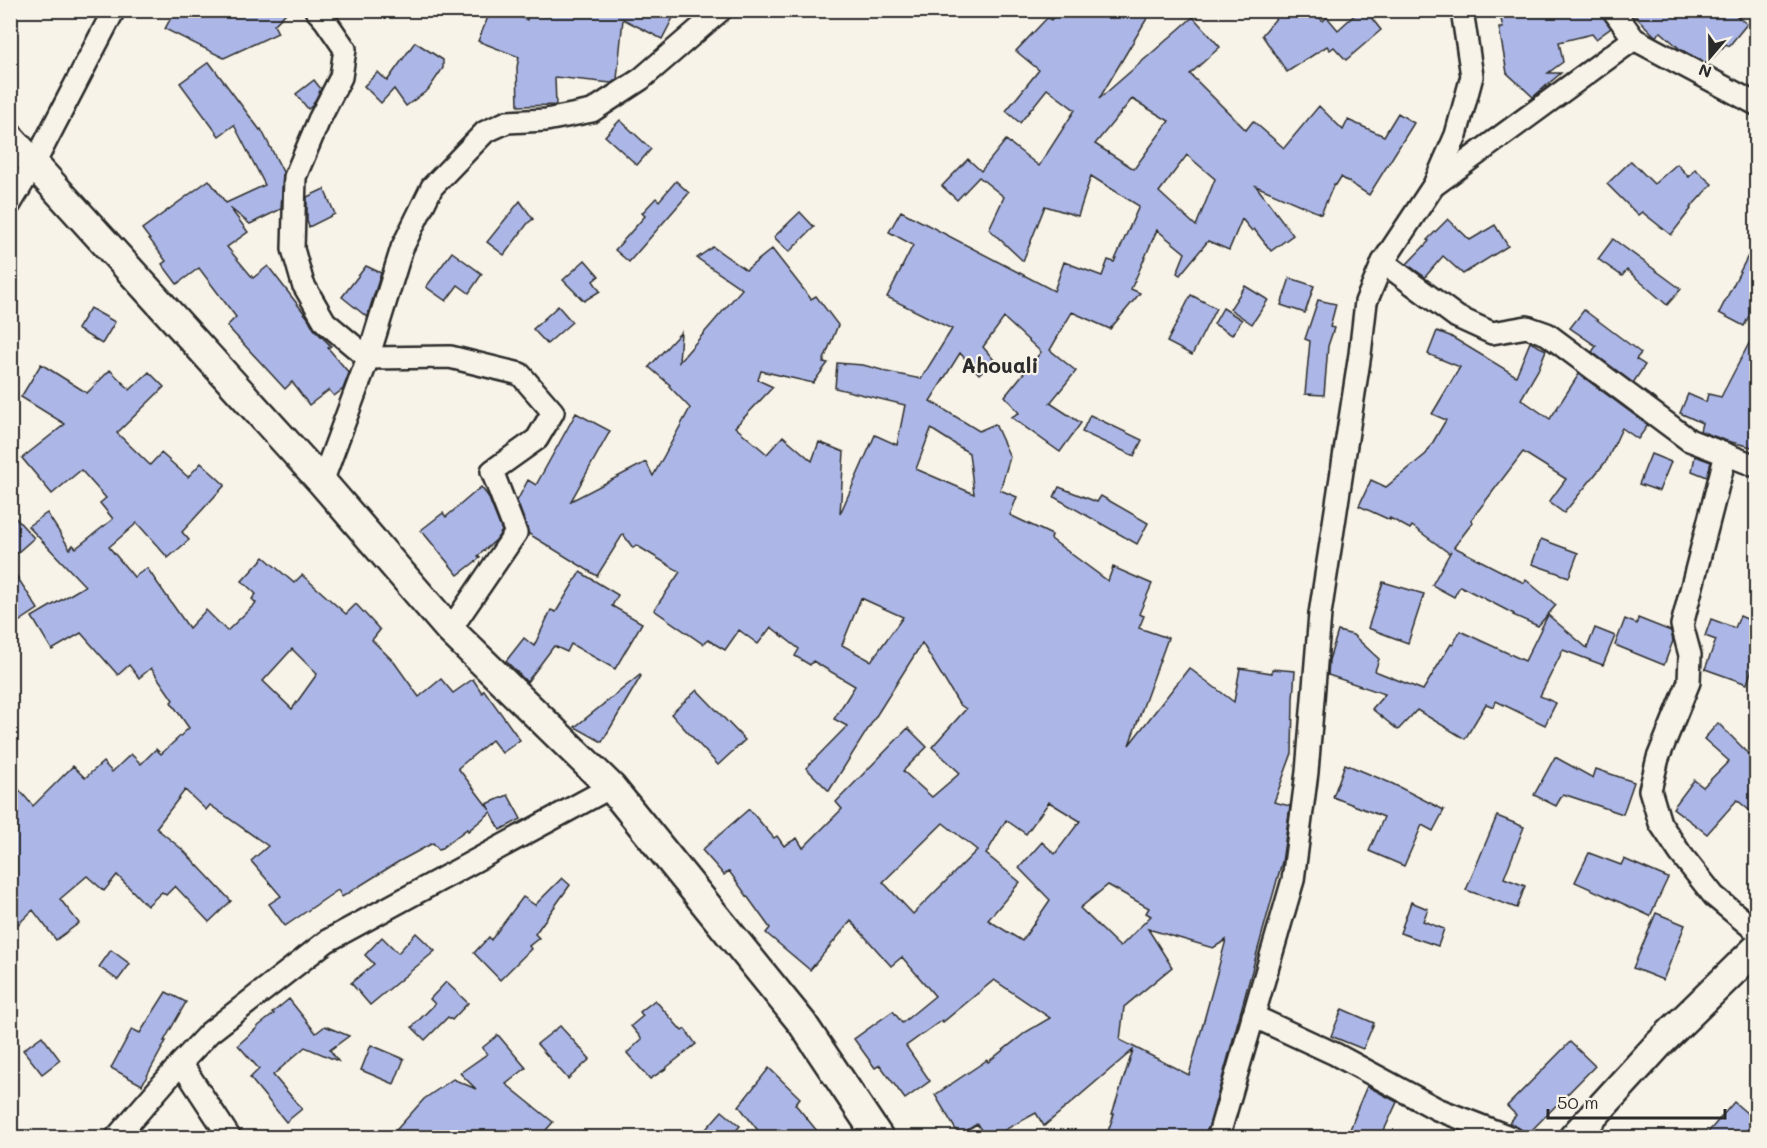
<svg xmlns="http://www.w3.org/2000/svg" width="1767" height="1148" viewBox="0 0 1767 1148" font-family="Mali,sans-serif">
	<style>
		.building { fill: #acb7e7; stroke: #2b2b2b; stroke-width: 1.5; fill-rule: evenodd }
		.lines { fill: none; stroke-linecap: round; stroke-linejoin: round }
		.street-casing { stroke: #2b2b2b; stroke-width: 26 }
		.secondary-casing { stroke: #2b2b2b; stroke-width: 33 }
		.street { stroke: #f7f3e8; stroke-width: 21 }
		.secondary { stroke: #f7f3e8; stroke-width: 28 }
		.labels { text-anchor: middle; stroke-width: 4.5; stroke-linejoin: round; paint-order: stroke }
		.quarter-label { font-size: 21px; font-weight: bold; fill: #2b2b2b; stroke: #f7f3e8 }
	</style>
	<rect width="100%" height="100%" fill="#f7f3e8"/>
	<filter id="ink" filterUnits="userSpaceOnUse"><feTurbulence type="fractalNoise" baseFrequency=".0167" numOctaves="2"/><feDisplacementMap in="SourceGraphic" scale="12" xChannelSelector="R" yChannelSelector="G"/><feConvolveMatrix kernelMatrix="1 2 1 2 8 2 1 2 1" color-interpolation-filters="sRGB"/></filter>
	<g filter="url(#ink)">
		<g class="building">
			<polygon points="175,10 289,10 274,25 278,33 224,58 165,29"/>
			<polygon points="491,10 505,10 527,20 529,10 677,10 662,39 623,19 617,79 611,83 555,77 556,105 518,106 517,67 519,57 478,41"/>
			<path d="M1059 10H1152L1099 99 1193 17 1220 47 1190 74 1246 130 1253 121 1284 148 1319 106 1343 130 1348 120 1384 136 1398 113 1414 123 1369 195 1341 177 1336 185 1334 184 1321 214 1256 186 1293 235 1271 251 1254 229 1252 231 1242 219 1229 250 1208 241 1180 275 1177 273 1185 253 1157 230 1131 289 1140 293 1110 329 1072 312 1050 350 1076 371 1050 403 1081 423 1060 452 1011 417 1019 413 1005 396 1041 352 1004 318 983 347 994 360 979 374 960 353 930 401 979 431 995 424 1010 457 1000 490 1017 497 1010 515 1052 535 1051 539 1108 581 1113 567 1152 584 1139 614 1144 616 1139 628 1168 638 1129 745 1189 668 1234 702 1240 668 1272 673V669L1295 671 1293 699 1292 753 1274 802 1290 806 1282 862 1206 1137H1106L1114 1114H1112L1133 1050 1044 1126 1036 1113 992 1137H986L977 1124 959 1135 935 1095 987 1060 988 1062 1026 1032 1050 1018 994 980 943 1022 942 1020 906 1046 930 1081 905 1099 880 1065 875 1068 854 1039 893 1011 902 1023 935 996 902 957 891 966 851 921 810 970 766 933 770 928 729 871 724 875 702 850 749 809 774 838 777 836 784 846 797 838 803 848 842 809 836 802 908 728 927 747 903 771 932 797 960 773 932 747 966 709 959 704 922 643 829 791 806 768 847 726 834 719 855 686 813 661 810 665 795 656 799 649 771 627 758 644 739 630 725 650 708 640 703 644 654 610 680 572 636 545 633 548 623 534 597 576 529 534 517 501 528 480 536 485 576 413 610 431 571 501 646 462 653 476 690 408 669 386 670 385 649 367 681 332 679 362 742 289 697 258 713 247 746 270 772 249 811 299 816 296 838 325 823 362 828 363 813 383 761 371 758 380 773 387 735 427 767 454 783 436 812 461 819 442 844 452 840 514 875 435 897 445 905 405 835 388 837 363 863 365 882 370V371L921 379 952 329 887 297 913 245 889 232 901 211 1054 291 1064 262 1102 276 1108 260 1114 262 1139 206 1091 176 1078 216 1045 206 1023 261 989 229 1004 197 979 177 957 200 942 186 968 159 981 171 1006 140 1039 166 1075 110 1047 89 1020 123 1006 111 1039 70 1016 51 1048 17 1051 20ZM1132 99 1169 121 1134 169 1095 144ZM1187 155 1215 179 1196 226 1159 192ZM931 429 969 453 974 494 916 469ZM861 598 903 617 871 661 842 645ZM1049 802 1080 821 1055 854 1042 842 1019 868 1050 900 1022 941 988 920 1020 882 986 854 1006 820 1026 834ZM943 823 977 850 913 914 883 882ZM1108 885 1149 908 1146 913 1151 916 1120 947 1080 908ZM1148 929 1213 948 1226 940 1189 1075 1120 1040 1124 1007 1172 967Z"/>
			<polygon points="1283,10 1311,10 1323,21 1327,17 1338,30 1360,10 1365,10 1381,30 1346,60 1334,47 1330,50 1327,46 1287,72 1262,35"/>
			<polygon points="1499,10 1600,10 1603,17 1611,28 1596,39 1592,34 1559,42 1563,62 1548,73 1561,73 1533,97 1507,73 1499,28 1503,28"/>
			<polygon points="1629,10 1729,10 1747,24 1729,46 1726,44 1707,64 1680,49 1661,32 1656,36 1655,36"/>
			<polygon points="415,42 443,60 443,68 428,90 406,106 394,89 381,103 364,86 378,72 387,81"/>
			<polygon points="209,62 260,130 261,129 283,172 281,209 250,224 230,208 248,232 227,247 253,278 268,266 308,318 314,329 331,346 328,348 349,373 343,389 334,396 329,390 309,405 292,382 285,389 227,326 236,317 199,268 177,284 162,264 166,261 142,229 209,180 226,203 265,185 234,125 219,136 180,83"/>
			<polygon points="314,80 321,89 312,106 308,109 296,94"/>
			<polygon points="620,120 651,149 637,165 605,136"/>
			<polygon points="1631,161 1654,184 1677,164 1689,177 1695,169 1712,184 1690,208 1691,209 1671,235 1642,212 1638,215 1607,184"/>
			<polygon points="676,181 689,193 629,262 615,250 645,216 642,213 656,198 659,201"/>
			<polygon points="324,189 335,214 309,227 307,221 307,197"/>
			<polygon points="520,201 533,219 528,223 504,255 487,242"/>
			<polygon points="800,212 814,227 789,252 774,237"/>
			<polygon points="1448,219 1470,240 1495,225 1508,246 1463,274 1443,256 1425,277 1407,264 1429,241 1427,240"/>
			<polygon points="1613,239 1681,289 1667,305 1627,270 1622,276 1598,259"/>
			<polygon points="1756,240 1756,302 1744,326 1719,313"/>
			<polygon points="452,252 482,274 469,293 458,285 446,301 426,287"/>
			<polygon points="585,260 599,276 593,281 600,291 584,301 563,280"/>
			<polygon points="366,266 381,273 367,317 342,297"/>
			<polygon points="1290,278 1314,286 1305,313 1281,305"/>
			<polygon points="1245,286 1268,300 1252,324 1230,309"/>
			<polygon points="1191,295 1216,308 1192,355 1167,342"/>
			<polygon points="1318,300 1336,304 1330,327 1334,328 1328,346 1324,395 1305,394 1310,341 1305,339"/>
			<polygon points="558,306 572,322 547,344 533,329"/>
			<polygon points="90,308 115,322 102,344 77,329"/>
			<polygon points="1223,308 1242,320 1232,335 1214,324"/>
			<polygon points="1584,310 1641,353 1636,359 1645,365 1633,383 1592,352 1596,346 1570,328"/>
			<polygon points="1756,330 1756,448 1727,441 1700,431 1702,423 1680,413 1688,394 1706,402 1708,394 1721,397"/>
			<polygon points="1437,331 1450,336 1516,376 1530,342 1546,350 1538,370 1521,399 1550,419 1579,374 1648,425 1638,439 1622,428 1607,460 1564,513 1549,502 1566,479 1523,452 1471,520 1473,522 1454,547 1524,583 1526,580 1556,605 1538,626 1513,615 1514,614 1460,586 1454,597 1432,585 1451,551 1449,553 1412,526 1410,529 1390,518 1390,520 1359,506 1371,480 1386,487 1426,454 1446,420 1432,414 1460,367 1428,354"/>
			<path d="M41 364 87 393 110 370 130 390 149 372 164 387 117 433 150 465 161 453 188 477 201 463 225 485 182 532 189 540 168 558 137 523 109 547 134 577 147 568 189 628 206 610 227 631 256 603 252 599 256 594 242 581 264 557 294 583 302 575 346 614 356 604 380 630 372 640 394 662 419 697 441 679 453 693 473 679 482 693 484 690 520 740 502 753 492 740 458 768 490 810 487 804 508 795 521 819 500 830 491 812 468 831 467 829 439 850 433 843 398 862 342 897 338 890 285 926 269 904 281 896 251 861 268 846 210 805 206 810 185 790 156 828 183 850 231 901 209 922 175 886 166 895 162 892 147 906 117 875 104 891 87 876 60 899 79 923 56 940 33 910 10 932V779L33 806 73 766 85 778 103 762 112 772 131 754 141 764 156 749 161 754 189 728 171 702 173 700 151 668 139 678 129 665 118 675 81 633 52 650 32 617 85 586 28 526 47 513 70 549 73 545 76 548 113 519 100 503 106 498 81 470 52 494 22 458 65 424 21 397ZM292 649 317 674 292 709 263 681Z"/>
			<polygon points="1090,415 1142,440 1134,456 1082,432"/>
			<polygon points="1651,454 1671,462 1659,491 1639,484"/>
			<polygon points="1695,456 1711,462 1707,477 1692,471"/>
			<polygon points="481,487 488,496 502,531 496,540 478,556 480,558 458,575 421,530 443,513 446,517"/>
			<polygon points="1059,487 1097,502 1101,496 1148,523 1137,544 1054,497"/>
			<polygon points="10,512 34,538 10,559"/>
			<polygon points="1541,539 1578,553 1569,577 1532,564"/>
			<polygon points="10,566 38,609 17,623 10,612"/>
			<polygon points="580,572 618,595 612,606 642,623 615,669 571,644 567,652 554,646 527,682 506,661 524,638 534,646 551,610 556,612"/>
			<polygon points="1383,582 1424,594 1408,643 1368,628"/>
			<polygon points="1548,615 1587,648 1595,628 1615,636 1603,665 1563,650 1540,696 1556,703 1545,725 1496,701 1494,707 1486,704 1465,739 1417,710 1398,730 1372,709 1385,694 1328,675 1329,660 1338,631 1353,635 1379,659 1375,671 1423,690 1451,644 1453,645 1460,631 1525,661"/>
			<polygon points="1740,616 1756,623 1756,670 1752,669 1747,684 1705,669 1716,640 1705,636 1711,619 1735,628"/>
			<polygon points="1638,618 1671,631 1673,641 1664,665 1615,645 1625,619 1637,624"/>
			<polygon points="640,675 641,676 602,742 575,727"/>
			<polygon points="697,690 745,740 718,765 671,714"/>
			<polygon points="1718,723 1756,761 1756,816 1737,800 1707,834 1673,808 1694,780 1703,787 1729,761 1704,739"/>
			<polygon points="1555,757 1593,778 1596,769 1634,782 1623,814 1563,794 1556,806 1534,795"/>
			<polygon points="1345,764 1393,784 1444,810 1433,831 1422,825 1404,866 1369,851 1384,817 1333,797"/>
			<polygon points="1497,816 1524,827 1504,878 1525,886 1517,908 1466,890"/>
			<polygon points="1589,853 1621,865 1624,859 1668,878 1650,916 1575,882"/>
			<polygon points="562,878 570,885 535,934 539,938 529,946 531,949 500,980 474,953 489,937 491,940 523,897 535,905"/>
			<polygon points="1411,902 1428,909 1423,921 1444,929 1438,946 1400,933"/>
			<polygon points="1656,913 1685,925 1663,980 1633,968"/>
			<polygon points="416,933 435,951 370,1005 351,983 374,964 365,955 382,937 398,953"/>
			<polygon points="111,950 130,964 118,980 99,967"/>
			<polygon points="446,982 468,1003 452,1020 448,1017 425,1040 412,1027 435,1004 430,999"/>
			<polygon points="166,992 186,1002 164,1041 166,1041 142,1085 111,1068 132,1029 140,1033"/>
			<polygon points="289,999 316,1033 325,1026 349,1036 330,1050 338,1061 305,1047 273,1075 302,1109 286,1122 250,1078 259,1069 238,1045 257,1028 257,1027 274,1014 272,1013"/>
			<polygon points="655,1000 682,1031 685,1029 696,1044 667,1067 667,1068 650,1079 627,1053 642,1039 631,1026 643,1016 640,1012"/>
			<polygon points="1342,1009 1374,1023 1363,1049 1331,1036"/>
			<polygon points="560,1026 590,1059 568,1079 537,1044"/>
			<polygon points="498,1035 526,1068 506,1084 553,1122 540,1137 390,1137 424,1099 453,1079 476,1089 460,1073 487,1054 482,1048"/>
			<polygon points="42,1036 60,1060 42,1074 23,1050"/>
			<polygon points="1570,1042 1595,1066 1525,1137 1522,1130 1509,1123 1516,1115 1507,1106"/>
			<polygon points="371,1045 404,1059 394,1084 361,1070"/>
			<polygon points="769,1068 800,1098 795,1104 822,1137 786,1137 779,1129 769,1137 763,1137 739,1106"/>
			<polygon points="1367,1086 1397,1102 1381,1137 1347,1137 1356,1114 1355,1114"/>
			<polygon points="1734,1102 1756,1121 1756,1137 1704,1137"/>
			<polygon points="722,1111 740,1126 730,1137 699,1137"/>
		</g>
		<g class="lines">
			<defs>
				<g id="street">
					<polyline points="316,10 325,20 345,49 341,77 319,120 295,177 293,249 303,284 325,322 368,358 450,357 520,374 553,412 537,439 492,471 516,533 450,630"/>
					<polyline points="1613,10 1634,39 1756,104"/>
					<polyline points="1436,184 1634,39"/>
					<polyline points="10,204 34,164 114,10"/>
					<polyline points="1383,262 1457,317 1492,333 1527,327 1547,334 1689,440 1756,466"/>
					<polyline points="1726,454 1682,625 1690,655 1689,682 1658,758 1650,790 1660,823 1680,853 1714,896 1756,931"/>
					<polyline points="322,482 368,358 402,248 432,187 485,132 507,122 546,120 592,111 641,79 721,10"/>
					<polyline points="1253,1016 1335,1054 1437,1109 1512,1138"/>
					<polyline points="181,1063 230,1138"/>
					<polyline points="116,1138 181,1063 209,1033 327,941 611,787"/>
					<polyline points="1218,1138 1293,880 1307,772 1320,614 1360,354 1366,302 1383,262 1434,185 1456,135 1472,76 1462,10"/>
				</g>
				<g id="secondary">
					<polyline points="10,138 322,482 450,630 611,787 802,1023 879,1138"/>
					<polyline points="1573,1138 1658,1045 1756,949"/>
				</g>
			</defs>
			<use href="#street" class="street-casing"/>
			<use href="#secondary" class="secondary-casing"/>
			<use href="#street" class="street"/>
			<use href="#secondary" class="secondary"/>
		</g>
	</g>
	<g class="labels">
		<g class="quarter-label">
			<text x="1000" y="373">Ahouali</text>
		</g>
	</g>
	<rect width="1767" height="1148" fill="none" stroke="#f7f3e8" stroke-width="36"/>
	<rect x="18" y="18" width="1731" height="1112" fill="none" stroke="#2b2b2b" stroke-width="2" filter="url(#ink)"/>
	<g transform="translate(1710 57) rotate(200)" stroke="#f7f3e8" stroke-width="4.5" paint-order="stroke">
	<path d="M0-4.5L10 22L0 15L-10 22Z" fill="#2b2b2b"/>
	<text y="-9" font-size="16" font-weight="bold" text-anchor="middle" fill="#2b2b2b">N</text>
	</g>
	<path d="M1548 1109v9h177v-9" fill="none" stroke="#2b2b2b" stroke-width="3"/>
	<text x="1557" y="1109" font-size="18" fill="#2b2b2b" stroke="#f7f3e8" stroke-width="4.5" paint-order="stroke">50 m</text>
</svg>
